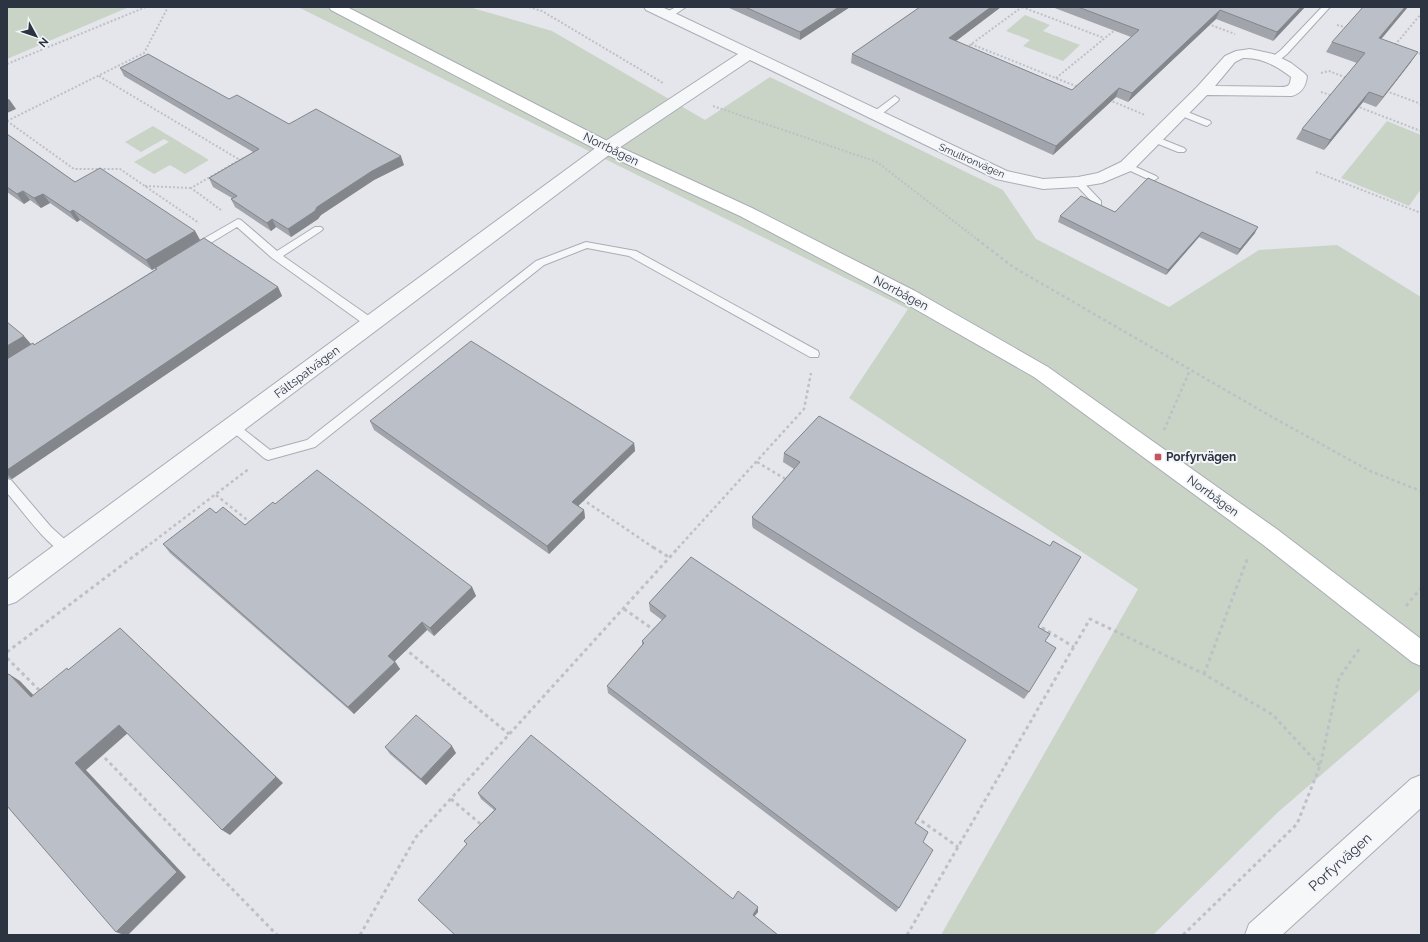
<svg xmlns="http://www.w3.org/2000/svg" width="1428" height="942" viewBox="0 0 1428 942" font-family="Raleway,sans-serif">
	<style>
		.green { fill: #c9d4c6 }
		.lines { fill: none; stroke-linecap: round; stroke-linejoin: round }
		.lane-casing { stroke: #a9adb5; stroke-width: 2 }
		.street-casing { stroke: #a9adb5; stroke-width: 2 }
		.secondary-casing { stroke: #a9adb5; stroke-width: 2 }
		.path-far2 { stroke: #bec0c5; stroke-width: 2; stroke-dasharray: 2 2; stroke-linecap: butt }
		.path-far1 { stroke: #bec0c5; stroke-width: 2.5; stroke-dasharray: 3 3; stroke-linecap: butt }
		.path { stroke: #bec0c5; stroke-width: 3; stroke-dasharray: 3.5 3.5; stroke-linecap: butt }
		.lane { fill: #f6f7f9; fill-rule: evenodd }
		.street { fill: #f6f7f9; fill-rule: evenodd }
		.secondary { fill: #fff; fill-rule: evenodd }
		.wall { fill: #a1a4ab }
		.shaded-wall { fill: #83868b }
		.building { fill: #bbbfc7; stroke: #83868b }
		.poi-dot { fill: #c35561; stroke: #f3f5f8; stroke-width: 1.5 }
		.labels { text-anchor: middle; stroke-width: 4; stroke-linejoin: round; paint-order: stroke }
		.far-street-label { font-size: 10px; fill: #2d3441; stroke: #f3f5f8 }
		.street-label { font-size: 12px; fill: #2d3441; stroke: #f3f5f8 }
		.poi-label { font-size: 12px; font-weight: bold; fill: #2d3441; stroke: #f3f5f8; text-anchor: start }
		.near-street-label { font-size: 14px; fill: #2d3441; stroke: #f3f5f8 }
	</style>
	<rect width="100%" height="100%" fill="#e4e6eb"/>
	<g class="green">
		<polygon points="7,7 129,7 7,59"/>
		<polygon points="298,7 469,7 552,31 705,120 770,77 1003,190 1036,239 1169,307 1259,250 1337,245 1421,297 1421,689 1277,813 1153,935 941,935 1138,589 849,398 908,309"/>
		<polygon points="1025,15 1050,25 1043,31 1080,45 1063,61 1023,46 1030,40 1006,31"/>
		<polygon points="1387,121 1421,135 1421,189 1409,206 1341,178"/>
		<polygon points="153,126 209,160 185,174 170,165 154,174 134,162 169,142 164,139 141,152 125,142"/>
	</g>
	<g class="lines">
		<defs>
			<g id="lane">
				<polygon points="676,7 686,7 671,17 665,17 665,13"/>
				<polygon points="1322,7 1330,7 1287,54 1277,62 1271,62 1271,58 1281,50"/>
				<polygon points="895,96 899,99 898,101 878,117 872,117 872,113"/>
				<polygon points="1180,109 1210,121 1211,123 1207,126 1204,125 1177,114 1177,110"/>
				<polygon points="1154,136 1184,148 1186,150 1184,152 1178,152 1151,141 1151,137"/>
				<polygon points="1127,163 1156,176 1158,178 1153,181 1150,180 1124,168 1122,166"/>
				<polygon points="1078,179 1081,180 1101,201 1101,205 1095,205 1075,184 1073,182"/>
				<polygon points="238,219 241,220 277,251 315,227 321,227 323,229 321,231 283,256 376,321 377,324 376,327 368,327 272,258 237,227 199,250 191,250 190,248 191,246"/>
				<polygon points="586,242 636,251 818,351 819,354 818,357 810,357 629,256 587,248 544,265 315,447 268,460 264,458 227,427 229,424 237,424 270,450 307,440 536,261"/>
				<path d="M7 479 11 480 51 527 71 545 73 549 71 553C68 554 66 555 63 553 44 542 22 510 7 493Z"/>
			</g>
			<g id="street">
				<path d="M644 7H662L1007 171 1043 179 1078 177 1098 173 1121 162 1197 87 1225 56 1236 51 1250 49 1273 54 1291 63 1304 73 1307 76C1306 86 1302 93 1292 96L1207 95 1133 170 1102 183 1078 187 1043 189 996 179 750 60 613 152 16 602 7 605V580L601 144 738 54 646 10ZM1243 58C1261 57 1277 66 1291 77 1290 85 1289 87 1281 87L1215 86 1235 62Z"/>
				<polygon points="1421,775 1421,808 1282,935 1245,935 1249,924 1411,779"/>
			</g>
			<polygon id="secondary" points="329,7 347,7 613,144 752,208 915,291 1048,367 1278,530 1421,639 1421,666 1412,662 1262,544 1034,377 901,301 740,216 601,152 331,10"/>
		</defs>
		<use href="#lane" class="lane-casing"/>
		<use href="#street" class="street-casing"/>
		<use href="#secondary" class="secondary-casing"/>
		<g class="path-far2">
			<polyline points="529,7 542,11 663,83"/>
			<polyline points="1022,7 1104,38"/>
			<polyline points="1208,24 1235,34"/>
			<polyline points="1337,25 1348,28"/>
			<polyline points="971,44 1078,87"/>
			<polyline points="1395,45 1421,14"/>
			<polyline points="966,48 1022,7"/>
			<polyline points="1415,52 1421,54"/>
			<polyline points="7,64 146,7"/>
			<polyline points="1321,73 1329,71 1347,78"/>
			<polyline points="99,76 240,160"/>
			<polyline points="1056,78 1116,29"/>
			<polyline points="1386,91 1421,104"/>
			<polyline points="1321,92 1333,96"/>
			<polyline points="1109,100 1145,115"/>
			<polyline points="713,106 877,162 978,240"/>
			<polyline points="1356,106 1421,131"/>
			<polyline points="7,121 74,169 120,169 199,223"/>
			<polyline points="7,121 144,53 168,7"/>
			<polyline points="1316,172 1421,213"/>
			<polyline points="145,186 191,188"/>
			<polyline points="221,210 191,188 243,158"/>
		</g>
		<g class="path-far1">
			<polyline points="977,239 1013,267 1272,417 1370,471 1421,491"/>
			<polyline points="1164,430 1190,370"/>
			<polyline points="757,462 787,480"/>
			<polyline points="216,495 251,523"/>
			<polyline points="582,499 654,548"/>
			<polyline points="145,548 250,468"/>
			<polyline points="678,548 804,409 811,373"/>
		</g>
		<g class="path">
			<polyline points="653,547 670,558"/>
			<polyline points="1406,606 1421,588"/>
			<polyline points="624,609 654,630"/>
			<polyline points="1036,624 1074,647"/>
			<polyline points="404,648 509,734"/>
			<polyline points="7,652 146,547"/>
			<polyline points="7,658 41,692"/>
			<polyline points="1204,674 1248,557"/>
			<polyline points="100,753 277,935"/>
			<polyline points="451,799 483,826"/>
			<polyline points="916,817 958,847"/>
			<polyline points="360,935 416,837 679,547"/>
			<polyline points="907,935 1090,619 1204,674 1273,715 1320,766"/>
			<polyline points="1183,935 1297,824 1320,766 1339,678 1360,648"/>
		</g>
		<use href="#lane" class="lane"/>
		<use href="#street" class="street"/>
		<use href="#secondary" class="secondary"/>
	</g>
	<g class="wall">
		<polygon points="727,7 850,7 800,40"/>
		<polygon points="920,7 1001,7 956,41 1072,90 1131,37 1052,7 1305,7 1273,41 1216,19 1128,102 1116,97 1053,155 851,63 852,54"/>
		<polygon points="1381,39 1411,62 1376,107 1363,102 1324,150 1296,139 1302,129 1357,63 1326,52 1332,42"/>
		<polygon points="120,68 229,99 289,124 404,165 374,180 321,215 318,219 291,237 276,227 271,231 235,207 231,199 232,198 213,187 209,178 253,152 124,76"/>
		<polygon points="7,134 75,182 195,231 200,240 278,287 282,296 12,479 7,478 7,322 31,344 34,345 156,269 156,268 152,270 80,220 77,222 50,203 41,208 30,200 24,204 7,192"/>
		<polygon points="1115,212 1255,233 1237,255 1199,237 1166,275 1058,222 1060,216"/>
		<polygon points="819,416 1038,627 1046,641 1029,692 1024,699 753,528 752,525 752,517 794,469 783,462 784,453"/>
		<polygon points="370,421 634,443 635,451 578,506 584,510 585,518 549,554 374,430"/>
		<polygon points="275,504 472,587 476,596 434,636 427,630 395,661 400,669 354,714 170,553 163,544 216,513 245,525"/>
		<polygon points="691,557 915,823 923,842 899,908 896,912 608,693 607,686 642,645 642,641 662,620 650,611 649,603"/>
		<polygon points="385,747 456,753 426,785 390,754"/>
		<polygon points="478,793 733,899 758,912 754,916 467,845 464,841 494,810 481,799"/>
	</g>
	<g class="shaded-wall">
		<polygon points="839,7 850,7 800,40 800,32"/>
		<polygon points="991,7 1001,7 948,47 949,38"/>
		<polygon points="1301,7 1305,7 1273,41 1277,32"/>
		<polygon points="1405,7 1408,7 1373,49 1379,38"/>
		<polygon points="1220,10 1216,19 1128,102 1132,93"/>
		<polygon points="1418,52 1411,62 1376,107 1383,97"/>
		<polygon points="1119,88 1116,97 1053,155 1056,146"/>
		<polygon points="1369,92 1363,102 1324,150 1330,140"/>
		<polygon points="9,99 16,109 7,113 7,100"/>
		<polygon points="401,156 404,165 374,180 321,215 318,219 291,237 288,229 317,207 372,171"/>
		<polygon points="23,191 30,200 24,204 17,194"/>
		<polygon points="43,194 50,203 41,208 34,198"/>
		<polygon points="73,210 80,220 77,222 70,212"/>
		<polygon points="272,219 276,227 271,231 267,223"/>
		<polygon points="1258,227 1255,233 1237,255 1240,249"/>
		<polygon points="195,231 200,240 152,270 146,260"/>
		<polygon points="1202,232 1199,237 1166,275 1168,270"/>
		<polygon points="278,287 282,296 12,479 7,474 7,470"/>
		<polygon points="24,336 31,344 7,359 7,346"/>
		<polygon points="634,443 635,451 574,510 572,502"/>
		<polygon points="584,510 585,518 549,554 547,546"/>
		<polygon points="472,587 476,596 434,636 430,628"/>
		<polygon points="422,622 427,630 393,663 388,656"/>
		<polygon points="120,628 283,783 230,835 222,830"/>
		<polygon points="395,662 400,669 354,714 348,707"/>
		<polygon points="9,674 20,681 42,704 31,697"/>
		<polygon points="119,725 129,732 86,770 186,877 128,935 124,935 116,932 75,763"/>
		<polygon points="452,746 456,753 426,785 421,779"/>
		<polygon points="758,907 758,912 752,919 753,915"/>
	</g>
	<g class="building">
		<polygon points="745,7 839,7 800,32"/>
		<polygon points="920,7 991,7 949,38 1072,90 1139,30 1078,7 1301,7 1277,32 1220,10 1132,93 1119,88 1056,146 852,54"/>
		<polygon points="1363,7 1405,7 1379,38 1418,52 1383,97 1369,92 1330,140 1302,129 1365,53 1332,42"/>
		<polygon points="148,54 229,99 237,95 289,124 316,109 401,156 372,171 317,207 315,211 288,229 272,219 267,223 231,199 237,196 209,178 259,149 120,68"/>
		<polygon points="7,134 75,182 100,168 195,231 146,260 73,210 70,212 43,194 34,198 23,191 17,194 7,187"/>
		<polygon points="1148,178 1258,227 1240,249 1202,232 1168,270 1060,216 1081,196 1115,212"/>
		<polygon points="204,238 278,287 7,470 7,359 33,343 34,345 157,269 155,268"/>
		<polygon points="7,322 24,336 7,346"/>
		<polygon points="471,341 634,443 572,502 584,510 547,546 370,421"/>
		<polygon points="819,416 1050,546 1053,541 1081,557 1038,627 1050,634 1045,641 1056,648 1029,692 754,519 752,517 800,462 784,453"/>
		<polygon points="317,470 472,587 430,628 422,622 388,656 395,662 348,707 163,544 210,508 216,513 223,507 245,525 273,502 275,504"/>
		<polygon points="691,557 966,740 915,823 928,832 923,842 933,850 899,908 607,686 644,643 642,641 666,616 649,603"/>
		<polygon points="120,628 276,777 222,830 119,725 75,763 177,872 116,932 7,806 7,675 9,674 31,697 67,668 68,670"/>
		<polygon points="416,715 452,746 421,779 385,747"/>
		<polygon points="531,735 733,899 738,891 758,907 753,915 778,935 455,935 418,900 467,844 464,841 496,809 478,793"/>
	</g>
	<rect class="poi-dot" x="1154" y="453" width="8" height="8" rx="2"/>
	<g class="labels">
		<g class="far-street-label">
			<text transform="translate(972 160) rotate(24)" y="4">Smultronvägen</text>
		</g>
		<g class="street-label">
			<text transform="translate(611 149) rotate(26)" y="4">Norrbågen</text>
			<text transform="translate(901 293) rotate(28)" y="4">Norrbågen</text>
			<text transform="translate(307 372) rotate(-37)" y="4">Fältspatvägen</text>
			<text transform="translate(1213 496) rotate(36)" y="4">Norrbågen</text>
		</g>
		<g class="poi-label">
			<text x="1166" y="461">Porfyrvägen</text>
		</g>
		<g class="near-street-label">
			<text transform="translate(1340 862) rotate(-42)" y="5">Porfyrvägen</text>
		</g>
	</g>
	<rect width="1428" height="942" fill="none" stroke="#2d3441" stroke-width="16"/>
	<g transform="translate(36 36) rotate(130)" stroke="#f3f5f8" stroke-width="3" paint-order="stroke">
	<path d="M0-3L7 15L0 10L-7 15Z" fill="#2d3441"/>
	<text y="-6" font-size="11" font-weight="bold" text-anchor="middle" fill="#2d3441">N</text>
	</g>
</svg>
